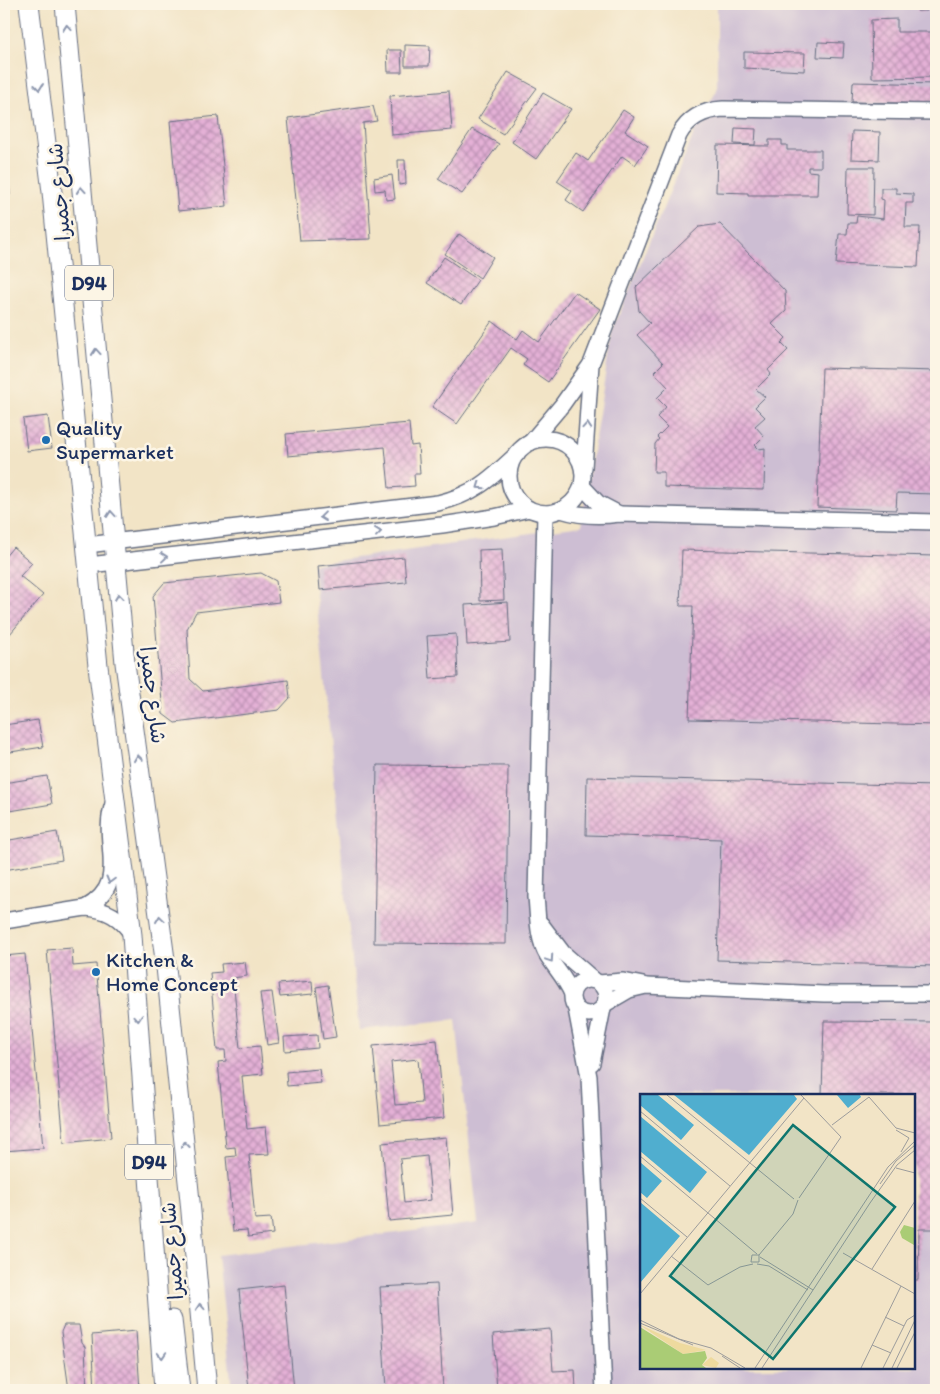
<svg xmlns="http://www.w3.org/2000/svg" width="940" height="1394" viewBox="0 0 940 1394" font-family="Itim,'Playpen Sans Arabic',sans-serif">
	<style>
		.industrial { fill: #cdbed3; fill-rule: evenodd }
		.building { fill: url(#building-cross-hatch); fill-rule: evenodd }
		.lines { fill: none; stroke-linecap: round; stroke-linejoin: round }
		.minor-casing { stroke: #666e82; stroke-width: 18 }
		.major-casing { stroke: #666e82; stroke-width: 21 }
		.minor { stroke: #fff; stroke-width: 15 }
		.major { stroke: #fff; stroke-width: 19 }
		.oneway { stroke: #8d97ae }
		.poi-dot { fill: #1f6fb2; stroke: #fcf5e5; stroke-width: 2 }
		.labels { text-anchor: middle; stroke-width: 5; stroke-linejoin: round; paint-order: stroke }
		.shield { fill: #fcf5e5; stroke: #5e6a86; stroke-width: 1 }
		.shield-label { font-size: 20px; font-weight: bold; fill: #1b2f5e }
		.street-label { font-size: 21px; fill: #1b2f5e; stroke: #fcf5e5 }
		.poi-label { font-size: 21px; fill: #1b2f5e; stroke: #fcf5e5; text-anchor: start }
		.inset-road { fill: none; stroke: #9c9c9c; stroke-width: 1 }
		.view { fill: #0f766e; fill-opacity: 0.15; stroke: #0f766e; stroke-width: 2.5 }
		.inset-edge { fill: none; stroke: #1b2f5e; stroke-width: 2.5 }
	</style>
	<defs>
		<pattern id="building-cross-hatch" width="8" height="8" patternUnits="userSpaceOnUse" patternTransform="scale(1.25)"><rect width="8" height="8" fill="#e4b0d6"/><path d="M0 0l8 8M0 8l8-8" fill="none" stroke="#b890b1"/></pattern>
	</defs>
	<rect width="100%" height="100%" fill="#fcf5e5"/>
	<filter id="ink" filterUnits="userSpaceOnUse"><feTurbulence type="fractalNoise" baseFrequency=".02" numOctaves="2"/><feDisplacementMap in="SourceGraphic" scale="10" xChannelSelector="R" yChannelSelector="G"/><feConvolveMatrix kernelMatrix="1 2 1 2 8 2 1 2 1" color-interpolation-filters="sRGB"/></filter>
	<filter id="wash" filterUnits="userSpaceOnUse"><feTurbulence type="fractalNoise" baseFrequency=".0096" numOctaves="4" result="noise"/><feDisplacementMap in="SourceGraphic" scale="20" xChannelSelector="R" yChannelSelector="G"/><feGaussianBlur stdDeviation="1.12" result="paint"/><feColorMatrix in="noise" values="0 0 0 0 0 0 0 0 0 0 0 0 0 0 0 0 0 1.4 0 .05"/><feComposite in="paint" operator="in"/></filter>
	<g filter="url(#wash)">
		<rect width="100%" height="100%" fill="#f2e4c6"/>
		<path class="industrial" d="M717 4H936V1390H232L218 1255 478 1223 456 1020 359 1030 313 564 581 526 612 332 697 126 717 90ZM641 1095H914V1368H641Z"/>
		<g id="blocks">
			<g class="building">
				<polygon points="918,4 928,4 927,11 917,11"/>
				<polygon points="897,19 897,32 933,32 933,43 936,43 936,77 872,78 871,20"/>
				<polygon points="818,42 844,43 843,58 817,57"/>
				<polygon points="405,45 430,46 429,66 405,66"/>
				<polygon points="387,50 401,50 402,72 388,72"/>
				<polygon points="744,52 805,53 804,71 744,68"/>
				<polygon points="508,72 537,88 503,134 478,119"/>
				<polygon points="853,82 936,84 936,104 852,102"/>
				<polygon points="449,91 452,130 392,135 390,96"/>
				<polygon points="543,93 571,109 536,159 512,142"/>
				<polygon points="373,106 377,121 363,123 371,239 300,241 288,118"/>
				<polygon points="623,110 634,117 625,131 648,146 635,165 622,156 583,212 566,200 572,191 557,181 576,153 588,161"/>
				<polygon points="218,116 227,206 178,211 170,121"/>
				<polygon points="735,128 756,129 755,145 734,144"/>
				<polygon points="472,129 499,144 462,194 438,179"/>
				<polygon points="852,131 880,132 879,160 851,159"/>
				<polygon points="769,140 782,140 782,145 787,145 787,150 821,150 821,167 808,167 808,171 818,172 817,195 748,195 748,193 716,192 717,145 769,146"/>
				<polygon points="398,160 405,160 406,184 399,185"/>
				<polygon points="848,167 874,167 873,215 847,214"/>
				<polygon points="392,175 395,199 386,200 385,190 375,191 374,178"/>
				<polygon points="4,180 9,180 10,195 4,195"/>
				<polygon points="881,188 896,188 896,193 913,194 913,203 906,203 905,227 920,227 918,267 836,264 839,234 847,234 848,223 856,223 857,216 883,219 884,200 881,199"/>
				<polygon points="720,224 785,291 786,311 772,324 786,338 781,343 788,350 768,370 771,374 756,389 765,397 755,407 765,417 755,426 764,436 755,445 759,449 765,448 764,490 664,487 664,472 654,472 655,444 659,439 657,437 667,427 657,417 666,407 657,398 668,387 654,372 663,363 637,335 650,323 639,311 636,287 699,227"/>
				<polygon points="459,234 493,257 480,278 445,254"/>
				<polygon points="444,257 478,280 461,305 427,283"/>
				<polygon points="575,292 600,309 548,382 523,365 527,359 511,348 457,424 432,407 492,321 517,339 523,330 539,342"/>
				<polygon points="822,368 936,371 936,494 897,493 896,510 817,507"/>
				<polygon points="48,416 52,448 27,451 23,419"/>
				<polygon points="409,423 411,446 418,445 420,474 414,474 415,486 389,488 385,447 288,456 286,434"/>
				<polygon points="13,547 32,563 20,576 43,595 4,641 4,558"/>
				<polygon points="502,549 504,600 480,601 479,550"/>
				<polygon points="682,550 936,556 936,725 689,719 693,606 680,606"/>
				<polygon points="404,557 406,582 320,590 318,566"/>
				<polygon points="261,573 276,581 279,602 196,612 187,629 190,679 203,691 288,680 290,698 279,710 175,723 163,714 153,596 164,583"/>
				<polygon points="508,602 510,642 467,645 465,605"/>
				<polygon points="456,634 458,677 430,679 427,636"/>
				<polygon points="38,720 43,747 4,753 4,725"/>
				<polygon points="377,765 508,766 506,944 374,943"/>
				<polygon points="47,776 52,804 4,812 4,783"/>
				<polygon points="587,777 936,786 936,966 717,960 721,839 586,835"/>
				<polygon points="57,832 62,860 4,870 4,841"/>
				<polygon points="72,948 73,966 96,964 111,1138 64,1143 47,950"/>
				<polygon points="25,954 43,1148 4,1151 4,956"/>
				<polygon points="245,962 247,976 233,978 240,1048 260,1046 263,1074 242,1076 247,1129 266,1127 269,1154 249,1155 255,1219 271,1218 273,1234 248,1237 247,1230 233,1231 226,1157 236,1156 235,1147 226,1148 218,1062 226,1061 225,1050 217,1050 210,973 222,972 221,964"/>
				<polygon points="312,981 313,994 280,997 278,984"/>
				<polygon points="328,985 336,1037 323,1039 316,987"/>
				<polygon points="272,992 279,1043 267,1045 260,993"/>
				<polygon points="824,1021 936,1022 935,1229 919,1229 918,1280 914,1280 914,1095 822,1095"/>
				<polygon points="317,1035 318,1048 285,1051 284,1037"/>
				<path d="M437 1040 444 1118 380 1124 373 1046ZM418 1059 422 1103 395 1105 391 1062Z"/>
				<polygon points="319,1069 321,1083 287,1086 286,1072"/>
				<path d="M446 1137 453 1215 389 1221 382 1143ZM427 1156 431 1200 404 1203 400 1159Z"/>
				<polygon points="437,1284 443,1390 386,1390 380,1287"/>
				<polygon points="284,1285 294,1390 249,1390 239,1290"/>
				<polygon points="64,1325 79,1325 82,1343 85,1347 87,1390 69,1390 61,1332"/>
				<polygon points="550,1329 553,1371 575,1370 576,1390 497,1390 493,1334"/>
				<polygon points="136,1331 140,1390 95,1390 92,1335"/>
			</g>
		</g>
	</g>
	<g filter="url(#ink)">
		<use href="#blocks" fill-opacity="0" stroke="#666e82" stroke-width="1"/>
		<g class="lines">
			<defs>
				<g id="minor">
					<circle cx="546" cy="476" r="37"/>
					<path d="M530 443 562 405 591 364 679 135C689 117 704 110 723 109L936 112"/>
					<polyline points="584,468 591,364"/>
					<polyline points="582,486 598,503 619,514"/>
					<path d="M561 510C580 516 598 517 619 514L936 522"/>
					<path d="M545 513 536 897C538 915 537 938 547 955 555 968 566 979 572 994"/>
					<path d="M87 545 438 503C475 494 490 479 517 454"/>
					<polyline points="89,565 442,525 494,517 529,509"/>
					<path d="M85 908C132 883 99 843 113 804"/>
					<path d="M4 921 85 908C106 909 121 917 132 935"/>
					<polyline points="541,924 563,953 594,980"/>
					<circle cx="589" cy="997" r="17"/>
					<polyline points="599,983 623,981 643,985"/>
					<polyline points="605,1004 629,990 646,986 824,994 936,994"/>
					<polyline points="576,1009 589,1077 604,1390"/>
					<polyline points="592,1063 603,1008"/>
				</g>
				<g id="major">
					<polyline points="29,4 52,192 98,666 132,935 164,1390"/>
					<polyline points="65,4 125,663 166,967 190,1201 207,1390"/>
					<polyline points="172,1320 180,1390"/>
				</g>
			</defs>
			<use href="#minor" class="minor-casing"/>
			<use href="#major" class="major-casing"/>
			<use href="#minor" class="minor"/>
			<use href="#major" class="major"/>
		</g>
		<defs><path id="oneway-chevron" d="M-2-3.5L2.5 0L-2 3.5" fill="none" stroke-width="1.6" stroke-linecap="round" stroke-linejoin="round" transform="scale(1.25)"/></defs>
		<g class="oneway">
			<use href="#oneway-chevron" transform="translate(67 28) rotate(-95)"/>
			<use href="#oneway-chevron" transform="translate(39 87) rotate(83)"/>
			<use href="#oneway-chevron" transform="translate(81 190) rotate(-95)"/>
			<use href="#oneway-chevron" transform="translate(96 352) rotate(-95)"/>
			<use href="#oneway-chevron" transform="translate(587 426) rotate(-86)"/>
			<use href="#oneway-chevron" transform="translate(480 486) rotate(145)"/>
			<use href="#oneway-chevron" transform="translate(111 514) rotate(-95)"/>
			<use href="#oneway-chevron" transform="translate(323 517) rotate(173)"/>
			<use href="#oneway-chevron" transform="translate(378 532) rotate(-7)"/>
			<use href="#oneway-chevron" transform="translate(164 557) rotate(-6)"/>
			<use href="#oneway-chevron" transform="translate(119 597) rotate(-96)"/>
			<use href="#oneway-chevron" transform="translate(138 758) rotate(-98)"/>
			<use href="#oneway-chevron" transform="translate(110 880) rotate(105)"/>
			<use href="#oneway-chevron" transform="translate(160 919) rotate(-98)"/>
			<use href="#oneway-chevron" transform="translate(550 959) rotate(56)"/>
			<use href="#oneway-chevron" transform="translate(138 1018) rotate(86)"/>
			<use href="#oneway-chevron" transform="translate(185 1145) rotate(-96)"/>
			<use href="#oneway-chevron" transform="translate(200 1307) rotate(-95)"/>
			<use href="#oneway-chevron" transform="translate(162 1355) rotate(86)"/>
		</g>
	</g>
	<g class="poi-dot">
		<circle cx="46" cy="440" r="5"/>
		<circle cx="96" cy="972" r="5"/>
	</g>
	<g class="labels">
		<g class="shield">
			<rect x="65" y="265.5" width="48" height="35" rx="4"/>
			<rect x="125" y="1144.5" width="48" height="35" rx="4"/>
		</g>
		<g class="shield-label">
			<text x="89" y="290">D94</text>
			<text x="149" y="1169">D94</text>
		</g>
		<g class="street-label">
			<text transform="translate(59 192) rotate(-95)" y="7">شارع جميرا</text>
			<text transform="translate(153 695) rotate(83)" y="7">شارع جميرا</text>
			<text transform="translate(172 1251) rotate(-95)" y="7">شارع جميرا</text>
		</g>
		<g class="poi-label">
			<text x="56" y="435">Quality<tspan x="56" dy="24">Supermarket</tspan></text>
			<text x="106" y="967">Kitchen &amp;<tspan x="106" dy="24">Home Concept</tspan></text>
		</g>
	</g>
	<g transform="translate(640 1094)">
		<rect width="275" height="275" fill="#f2e4c6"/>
		<path d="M264 131 275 134 274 151 262 144 260 138Z" fill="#aacc75"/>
		<path d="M0 231 40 249 66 256 43 260ZM71 263 79 269 76 274 62 271Z" fill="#eeda9e"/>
		<path d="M0 233 43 260 65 257 67 264 62 271 66 274H0Z" fill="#aacc75"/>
		<path d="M0 1H18L54 31 41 46 0 11ZM34 1H154L157 5 109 61ZM197 1H220L221 3 208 14ZM0 22 67 78 50 99 0 57ZM0 68 22 87 7 104 0 98ZM0 108 40 142 0 189Z" fill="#50aecf"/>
		<path class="inset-road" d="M27 1 154 105M0 17 90 92M192 31 229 3 256 34 275 39M256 36 269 44 261 58M0 62 117 160M256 74 275 79M240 90 256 67 275 51M0 104 47 143M159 104 201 43 161 1M203 159 275 200M119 161H112L111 168H119V161L153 120 158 106M31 162 68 191 100 173 113 170M120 163 173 196M117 170 129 172 168 196M232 175 275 107M0 200 164 4M245 223 264 232M0 226 39 245 71 254 105 274M0 229 53 251M232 251 251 259M82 262 100 274M115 274 248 73 275 47M122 274 230 109 257 71 275 56M221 274 261 192M243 274 267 226 275 221M252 274 275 226M257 274 275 238"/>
		<path class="view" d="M153 31 255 113 133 265 30 182Z"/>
		<rect width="275" height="275" class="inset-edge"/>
	</g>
	<rect width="940" height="1394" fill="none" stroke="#fcf5e5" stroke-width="20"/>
</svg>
